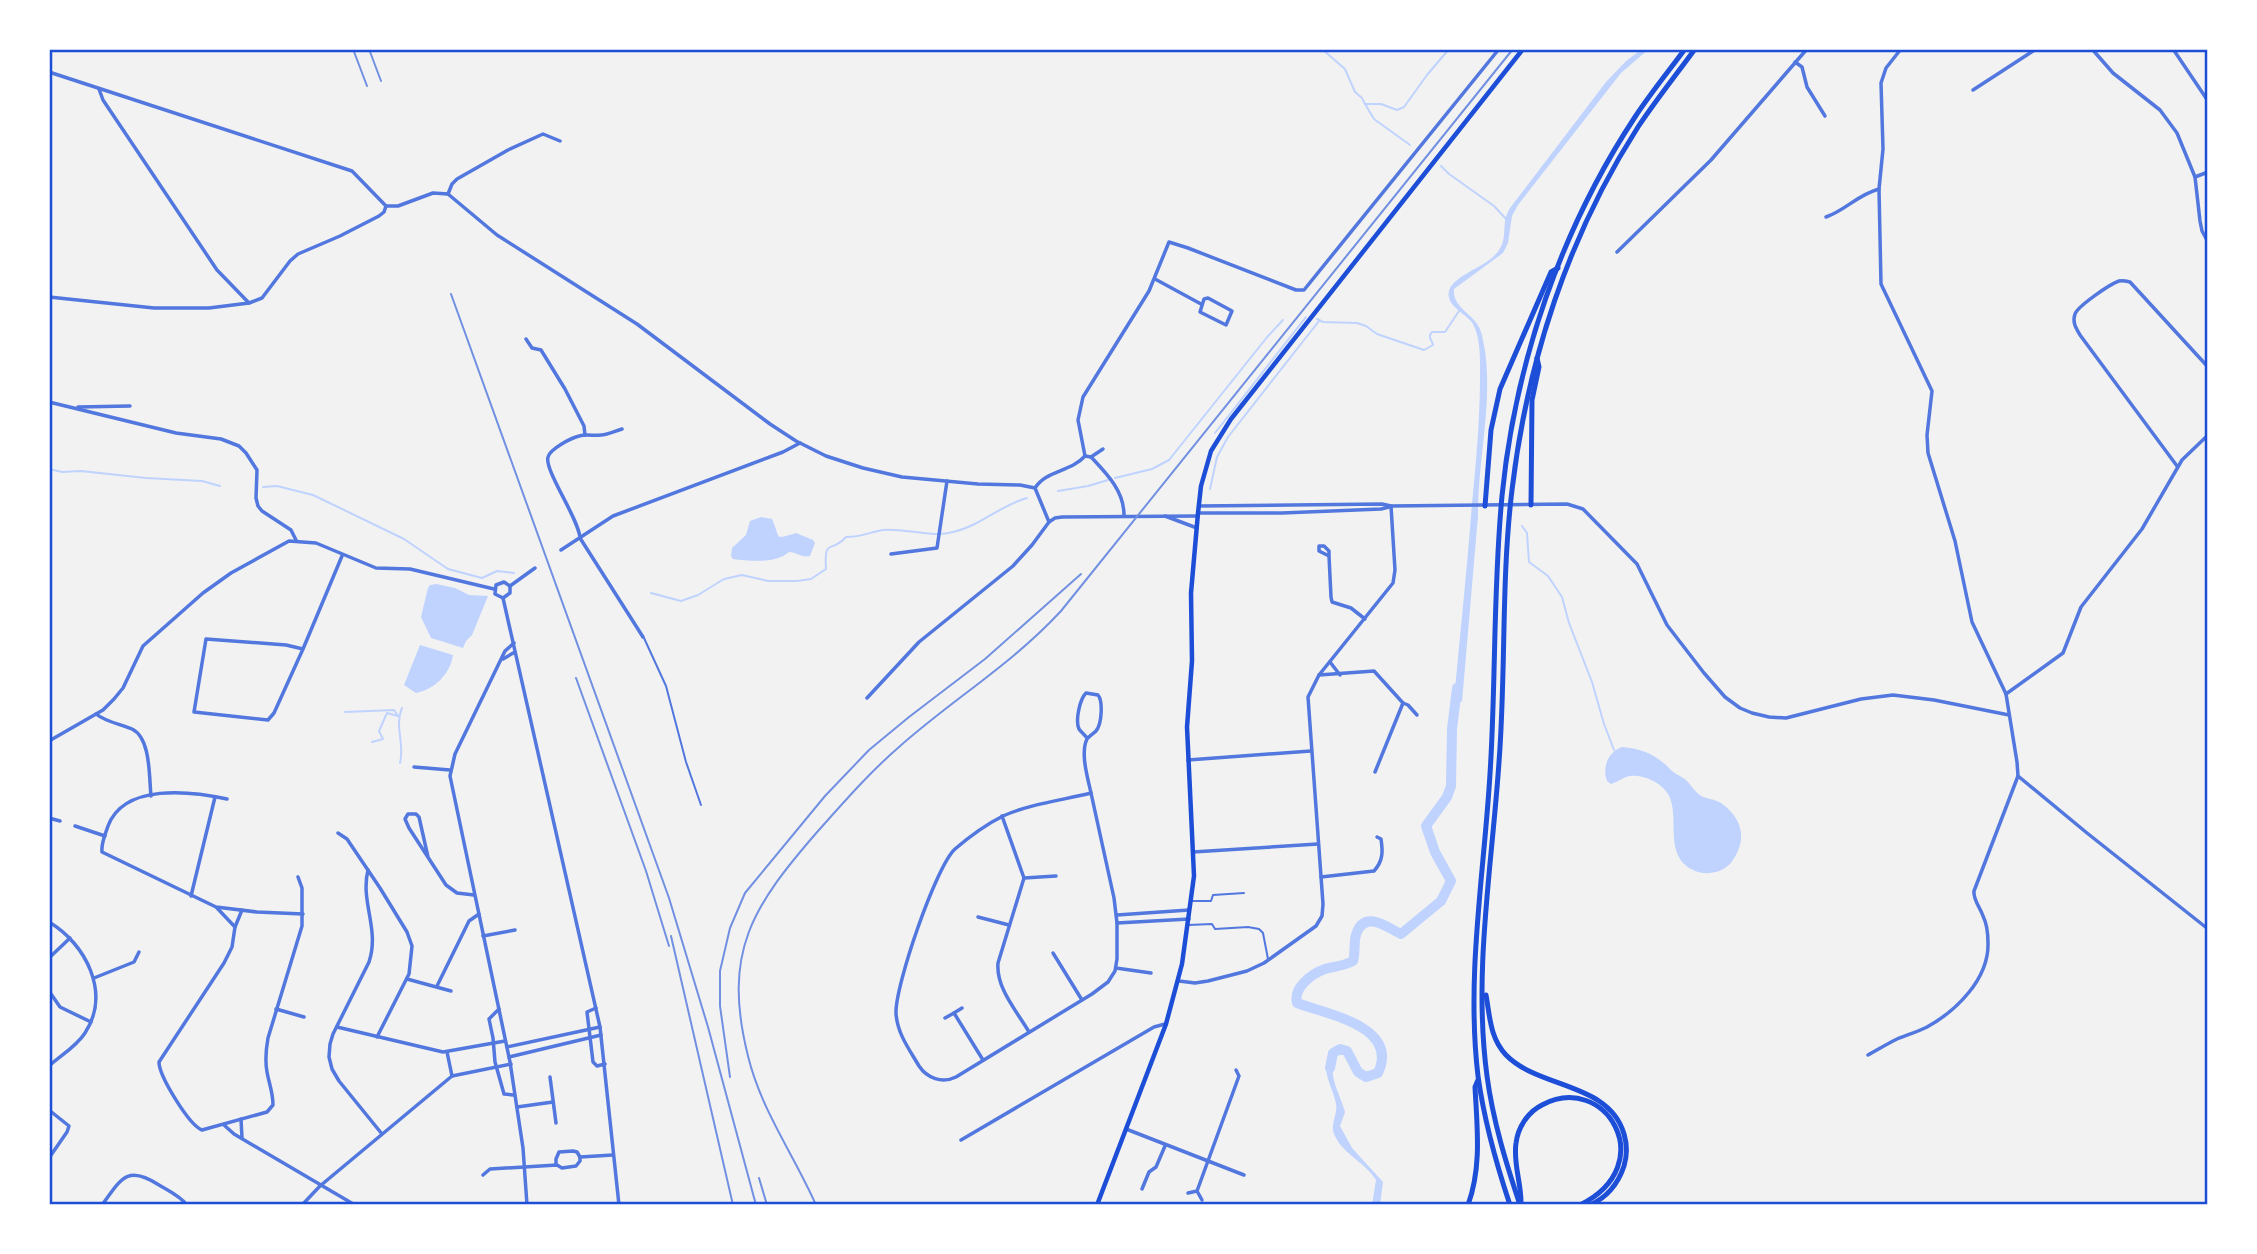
<svg xmlns="http://www.w3.org/2000/svg" width="2257" height="1254" viewBox="0 0 2257 1254" font-family="'Sofia Sans Condensed',sans-serif">
	<style>
		.water { fill: #bfd3fe }
		.lines { fill: none; stroke-linecap: round; stroke-linejoin: round }
		.stream { stroke: #bfd3fe; stroke-width: 2 }
		.river { stroke: #bfd3fe; stroke-width: 10 }
		.service { stroke: #5277de; stroke-width: 2 }
		.minor { stroke: #5277de; stroke-width: 3.5 }
		.tertiary { stroke: #5277de; stroke-width: 3.5 }
		.secondary { stroke: #1d4ed8; stroke-width: 4.5 }
		.trunk { stroke: #1d4ed8; stroke-width: 5 }
		.rail { stroke: #7290e2; stroke-width: 2 }
		.neatline { fill: none; stroke: #1d4ed8; stroke-width: 2.5 }
	</style>
	<rect width="100%" height="100%" fill="#f2f2f2"/>
	<g class="water">
		<path d="M1642 49H1649L1621 73 1518 205 1512 216 1508 243 1503 253 1454 289C1452 309 1476 314 1481 332 1497 389 1477 458 1478 516L1462 702 1454 700C1460 635 1467 570 1472 504 1476 462 1480 420 1480 377 1480 360 1481 339 1473 324 1467 314 1445 306 1449 291 1453 276 1482 268 1494 256 1511 240 1499 225 1510 208L1606 82 1626 61Z"/>
		<path d="M761 517 772 519C781 539 773 540 796 533L813 540 815 543 810 556C801 558 797 552 789 552 775 564 751 561 733 559L731 556 732 548 746 535 750 521Z"/>
		<polygon points="436,584 455,588 469,595 488,596 472,635 466,641 463,648 431,638 421,617 428,588 430,585"/>
		<path d="M420 645 453 655C450 674 435 689 416 693L404 685Z"/>
		<path d="M1622 747C1642 749 1655 754 1669 768 1673 773 1681 776 1686 780 1691 785 1695 792 1701 796 1707 799 1715 799 1721 803 1738 815 1747 833 1737 853 1733 861 1728 868 1719 871 1710 874 1701 874 1693 870 1664 856 1679 821 1670 798 1665 784 1644 774 1630 776 1623 777 1618 782 1611 784L1607 781C1602 767 1608 752 1622 747Z"/>
		<path d="M1329 1056 1333 1058C1330 1081 1339 1091 1345 1112L1340 1126 1352 1148 1383 1182 1380 1205H1372L1376 1180C1366 1163 1344 1155 1335 1136 1329 1125 1338 1115 1336 1104 1333 1086 1321 1074 1329 1056Z"/>
	</g>
	<g class="lines">
		<g class="stream">
			<polyline points="1322,49 1345,69 1355,92 1362,98 1365,104"/>
			<polyline points="1410,145 1374,119 1365,104 1381,104 1397,110 1404,107 1427,75 1449,49"/>
			<polyline points="1441,166 1449,174 1494,206 1507,220"/>
			<path d="M1317 319 1323 322 1357 323 1366 326 1377 334 1424 350 1433 345C1432 340 1427 337 1432 332H1445L1459 311"/>
			<polyline points="1215,433 1306,317"/>
			<polyline points="49,469 62,472 81,471 146,478 202,481 220,486"/>
			<polyline points="1115,478 1152,469 1169,460 1268,336 1283,320"/>
			<polyline points="263,487 277,486 313,495 404,539 448,569 482,578 497,571 514,573"/>
			<polyline points="1210,489 1217,457 1228,437 1319,321"/>
			<polyline points="1058,491 1088,486 1108,480"/>
			<polyline points="1522,526 1527,533 1529,562 1548,576 1562,597 1569,623 1592,682 1604,724 1614,750"/>
			<path d="M651 593 681 601 698 595 724 579 742 575 768 581H797L811 579 826 569C824 537 831 554 846 537 862 537 870 532 883 530 906 528 931 538 953 532 980 526 1001 505 1027 498"/>
			<polyline points="345,712 394,710 398,716"/>
			<polyline points="372,742 383,739 379,731 387,713 398,716"/>
			<path d="M400 763C405 743 394 726 402 708"/>
		</g>
		<path class="river" d="M1330 1068 1333 1053 1340 1049 1347 1051 1358 1072 1366 1077 1378 1073C1400 1026 1326 1014 1297 1003 1293 988 1311 974 1325 969 1335 966 1344 966 1353 961 1356 952 1353 940 1357 932 1366 910 1388 928 1401 934L1441 901 1451 881 1435 852 1426 826 1447 797 1451 786 1452 729 1457 688"/>
		<g class="service">
			<polyline points="644,638 666,686 686,762 701,805"/>
			<polyline points="1193,901 1211,901 1213,895 1244,893"/>
			<polyline points="1188,925 1212,924 1215,929 1248,927 1259,929 1263,933 1268,959"/>
		</g>
		<g class="minor">
			<polyline points="2092,49 2113,73 2160,110 2177,133 2195,177 2200,221 2202,231 2208,242"/>
			<polyline points="2173,49 2208,101"/>
			<polyline points="1795,62 1802,67 1807,87 1825,116"/>
			<polyline points="99,89 103,100 217,270 249,303"/>
			<polyline points="1973,90 2036,49"/>
			<polyline points="2195,177 2208,172"/>
			<polyline points="448,194 452,184 457,179 508,150 543,134 560,141"/>
			<path d="M1826 217C1846 210 1857 195 1879 189"/>
			<polyline points="1617,252 1711,160 1807,49"/>
			<polyline points="1155,279 1201,304"/>
			<polyline points="49,297 154,308 209,308 249,303 262,298 290,261 298,254 340,236 379,216 384,212 386,206"/>
			<polygon points="1208,298 1232,311 1226,325 1200,312 1204,299"/>
			<polyline points="526,339 532,348 541,350 565,389 584,426 585,435"/>
			<polyline points="49,402 176,433 221,439 239,446 246,453 257,470 256,498 258,506 262,511 291,530 296,540"/>
			<polyline points="78,407 130,406"/>
			<path d="M622 429C615 431 608 435 601 435 594 436 586 434 579 436 571 438 550 449 548 457 544 470 579 519 580 538L643 637"/>
			<polyline points="1085,456 1078,420 1083,397 1149,291 1169,242 1188,248 1296,290 1304,290 1499,49"/>
			<path d="M1085 456 1091 457C1107 474 1124 491 1124 515"/>
			<polyline points="1091,457 1103,449"/>
			<path d="M2177 466 2080 335C2076 328 2072 322 2075 314 2078 306 2110 284 2119 281 2124 280 2125 281 2130 282L2208 367"/>
			<path d="M1035 488C1046 470 1071 472 1085 456"/>
			<polyline points="1199,506 1382,504 1391,506 1567,504 1583,509 1637,564 1667,625 1704,673 1725,697 1740,708 1752,713 1769,717 1786,718 1861,699 1893,695 1934,700 2009,715"/>
			<polyline points="1198,513 1282,513 1381,509 1389,507"/>
			<polyline points="891,554 937,548 947,481"/>
			<polyline points="1329,556 1319,551 1319,546 1324,546 1329,551 1329,556 1331,597 1332,602 1351,608 1365,619"/>
			<polyline points="514,643 505,651 455,754 450,776 510,1062 523,1148 527,1205"/>
			<polyline points="303,649 274,713 268,720 194,712 206,639 286,645 303,649 342,556"/>
			<polyline points="503,659 515,652"/>
			<polyline points="1330,662 1340,675"/>
			<polyline points="1319,675 1374,671 1403,703 1375,772"/>
			<polyline points="2006,694 2063,653 2081,607 2142,529 2182,460 2208,435"/>
			<polyline points="867,698 919,642 1013,566 1032,545 1049,522"/>
			<polyline points="1403,703 1408,705 1417,715"/>
			<path d="M96 714C106 722 120 724 132 729 151 738 149 777 151 796"/>
			<path d="M1087 738C1085 735 1081 732 1079 729 1075 720 1080 699 1086 693L1098 695C1103 701 1102 724 1096 731 1095 732 1088 737 1087 739 1080 753 1088 779 1091 793"/>
			<polyline points="49,741 103,710 114,699 123,688 143,646 203,593 231,573 289,541 316,543 376,568 410,569 494,589"/>
			<polyline points="1188,760 1311,751"/>
			<polyline points="414,767 450,770"/>
			<polyline points="2018,776 2087,833 2208,929"/>
			<path d="M1091 793 1114 898 1117 923V959L1115 971 1108 982 1092 994 956 1077C942 1084 927 1078 919 1066 909 1049 897 1033 896 1013 895 986 936 866 955 849 969 837 987 824 1003 816 1030 804 1063 800 1091 793Z"/>
			<path d="M227 799C191 791 124 783 108 826 105 835 101 843 102 852L216 907 257 912 303 914"/>
			<path d="M1002 816 1024 878 998 963C996 988 1016 1010 1029 1032"/>
			<polyline points="49,818 60,821"/>
			<polyline points="75,826 105,836"/>
			<polyline points="338,833 347,839 380,888 407,932 412,946 409,974 377,1037"/>
			<polyline points="1193,852 1318,844"/>
			<polyline points="428,857 419,817 416,814 408,814 405,819 409,828 446,885 457,893 474,895"/>
			<path d="M368 870C360 902 380 929 369 962L333 1034 330 1044 329 1057 332 1069 339 1081 382 1134"/>
			<path d="M1321 877 1374 871C1383 861 1383 852 1381 839L1377 837"/>
			<polyline points="1024,878 1056,876"/>
			<polyline points="191,896 215,797"/>
			<polyline points="217,908 235,927"/>
			<path d="M242 910 235 927 232 947 224 963 159 1062C159 1076 189 1125 202 1130L267 1112 273 1105C273 1093 269 1083 267 1072 265 1061 266 1049 268 1038L302 926V888L298 877"/>
			<polyline points="1117,915 1189,910"/>
			<polyline points="978,917 1009,925"/>
			<path d="M49 922C86 944 111 993 85 1033 76 1047 61 1055 49 1066"/>
			<polyline points="1117,923 1189,919"/>
			<polyline points="483,936 515,930"/>
			<polyline points="1053,953 1082,1000"/>
			<polyline points="49,958 70,938"/>
			<polyline points="1116,968 1151,973"/>
			<polyline points="94,978 134,962 139,952"/>
			<polyline points="407,979 451,991"/>
			<polyline points="1179,981 1195,983 1208,981 1247,971 1264,963 1316,926 1322,916 1323,904 1308,697 1319,675 1393,583 1395,570 1391,506"/>
			<polyline points="437,986 469,921 479,914"/>
			<polyline points="49,991 60,1007 91,1022"/>
			<polyline points="596,1008 587,1012 593,1062 597,1066 605,1064"/>
			<polyline points="962,1008 954,1013 983,1060"/>
			<polyline points="276,1009 304,1017"/>
			<polyline points="499,1009 489,1019 493,1038 495,1062 504,1094 514,1095"/>
			<polyline points="945,1018 954,1013"/>
			<polyline points="337,1027 443,1052 505,1041"/>
			<polyline points="507,1047 600,1027"/>
			<polyline points="447,1052 452,1076"/>
			<path d="M1868 1055C1877 1050 1887 1044 1897 1039 1907 1035 1917 1032 1927 1027 1956 1011 1989 979 1988 943 1988 933 1987 924 1983 916 1980 907 1973 900 1974 891L2018 776 2017 762 2006 694 1972 622 1955 541 1928 453 1927 435 1932 391 1881 284 1879 189 1883 149 1881 83 1886 68 1901 49"/>
			<polyline points="509,1057 601,1035"/>
			<polyline points="550,1077 556,1123"/>
			<polyline points="517,1107 553,1102"/>
			<polyline points="49,1110 69,1126 67,1132 49,1158"/>
			<polyline points="241,1119 242,1138"/>
			<polyline points="224,1125 234,1134 355,1205"/>
			<polyline points="1126,1129 1244,1175"/>
			<polyline points="961,1140 1154,1027 1165,1024"/>
			<polyline points="556,1165 556,1159 559,1152 573,1151 577,1152 580,1157 613,1155"/>
			<polyline points="483,1175 490,1169 557,1165 562,1168 576,1166 580,1161 580,1157"/>
			<polyline points="1142,1189 1149,1172 1156,1167 1165,1146"/>
			<polyline points="1197,1191 1202,1200"/>
			<polyline points="1188,1193 1197,1191 1239,1076 1236,1070"/>
			<path d="M102 1205C121 1179 127 1164 159 1185 169 1191 180 1196 187 1205"/>
			<polyline points="302,1205 320,1186 452,1076 511,1064"/>
		</g>
		<g class="tertiary">
			<polyline points="49,72 352,171 386,206 398,206 433,193 448,194 497,235 637,324 770,424 796,441 826,456 863,468 902,477 978,484 1020,485 1035,488 1049,522 1055,518 1062,517 1198,516"/>
			<polyline points="1165,516 1197,528"/>
			<polyline points="561,550 613,516 783,452 800,443"/>
			<polyline points="510,586 535,568"/>
			<polyline points="503,598 600,1027 619,1205"/>
			<polyline points="503,598 495,594 496,585 504,582 510,586"/>
			<polyline points="503,598 510,593 510,586"/>
		</g>
		<polyline class="secondary" points="1097,1205 1166,1024 1182,964 1194,876 1187,727 1192,661 1191,593 1198,513 1201,486 1211,451 1231,419 1523,49"/>
		<g class="trunk">
			<polyline points="1531,505 1532,400 1539,367 1537,358"/>
			<polyline points="1485,506 1491,430 1500,389 1551,272 1558,268"/>
			<path d="M1486 995C1490 1017 1490 1038 1506 1055 1539 1089 1609 1082 1624 1134 1627 1144 1627 1156 1624 1166 1618 1184 1608 1197 1590 1205"/>
			<path d="M1521 1202C1521 1182 1513 1163 1516 1143 1518 1127 1528 1112 1542 1105 1605 1071 1662 1164 1580 1205"/>
			<path d="M1468 1205C1482 1166 1477 1127 1475 1087L1478 1080"/>
			<path d="M1510 1205C1496 1163 1484 1120 1478 1076 1466 976 1484 874 1490 774 1496 682 1493 589 1502 496 1515 363 1561 229 1635 117 1650 94 1668 72 1685 49"/>
			<path d="M1520 1205C1506 1163 1493 1121 1487 1076 1473 973 1492 866 1499 762 1506 672 1501 580 1512 490 1527 362 1568 236 1638 127 1656 100 1676 75 1695 49"/>
		</g>
		<g class="rail">
			<polyline points="353,49 367,86"/>
			<polyline points="369,49 381,81"/>
			<polyline points="451,294 669,898 708,1027 756,1205"/>
			<polyline points="576,678 646,871 669,946"/>
			<polyline points="671,936 733,1205"/>
			<polyline points="730,1077 720,1006 720,971 730,928 745,893 825,796 869,750 909,717 985,659 1081,574"/>
			<polyline points="759,1178 767,1205"/>
			<path d="M816 1205C794 1155 761 1110 748 1056 722 952 752 907 818 831 844 802 869 773 899 747 953 699 1011 665 1061 611L1513 49"/>
		</g>
	</g>
	<rect width="2257" height="1254" fill="none" stroke="#ffffff" stroke-width="102"/>
	<rect x="51" y="51" width="2155" height="1152" class="neatline"/>
</svg>
